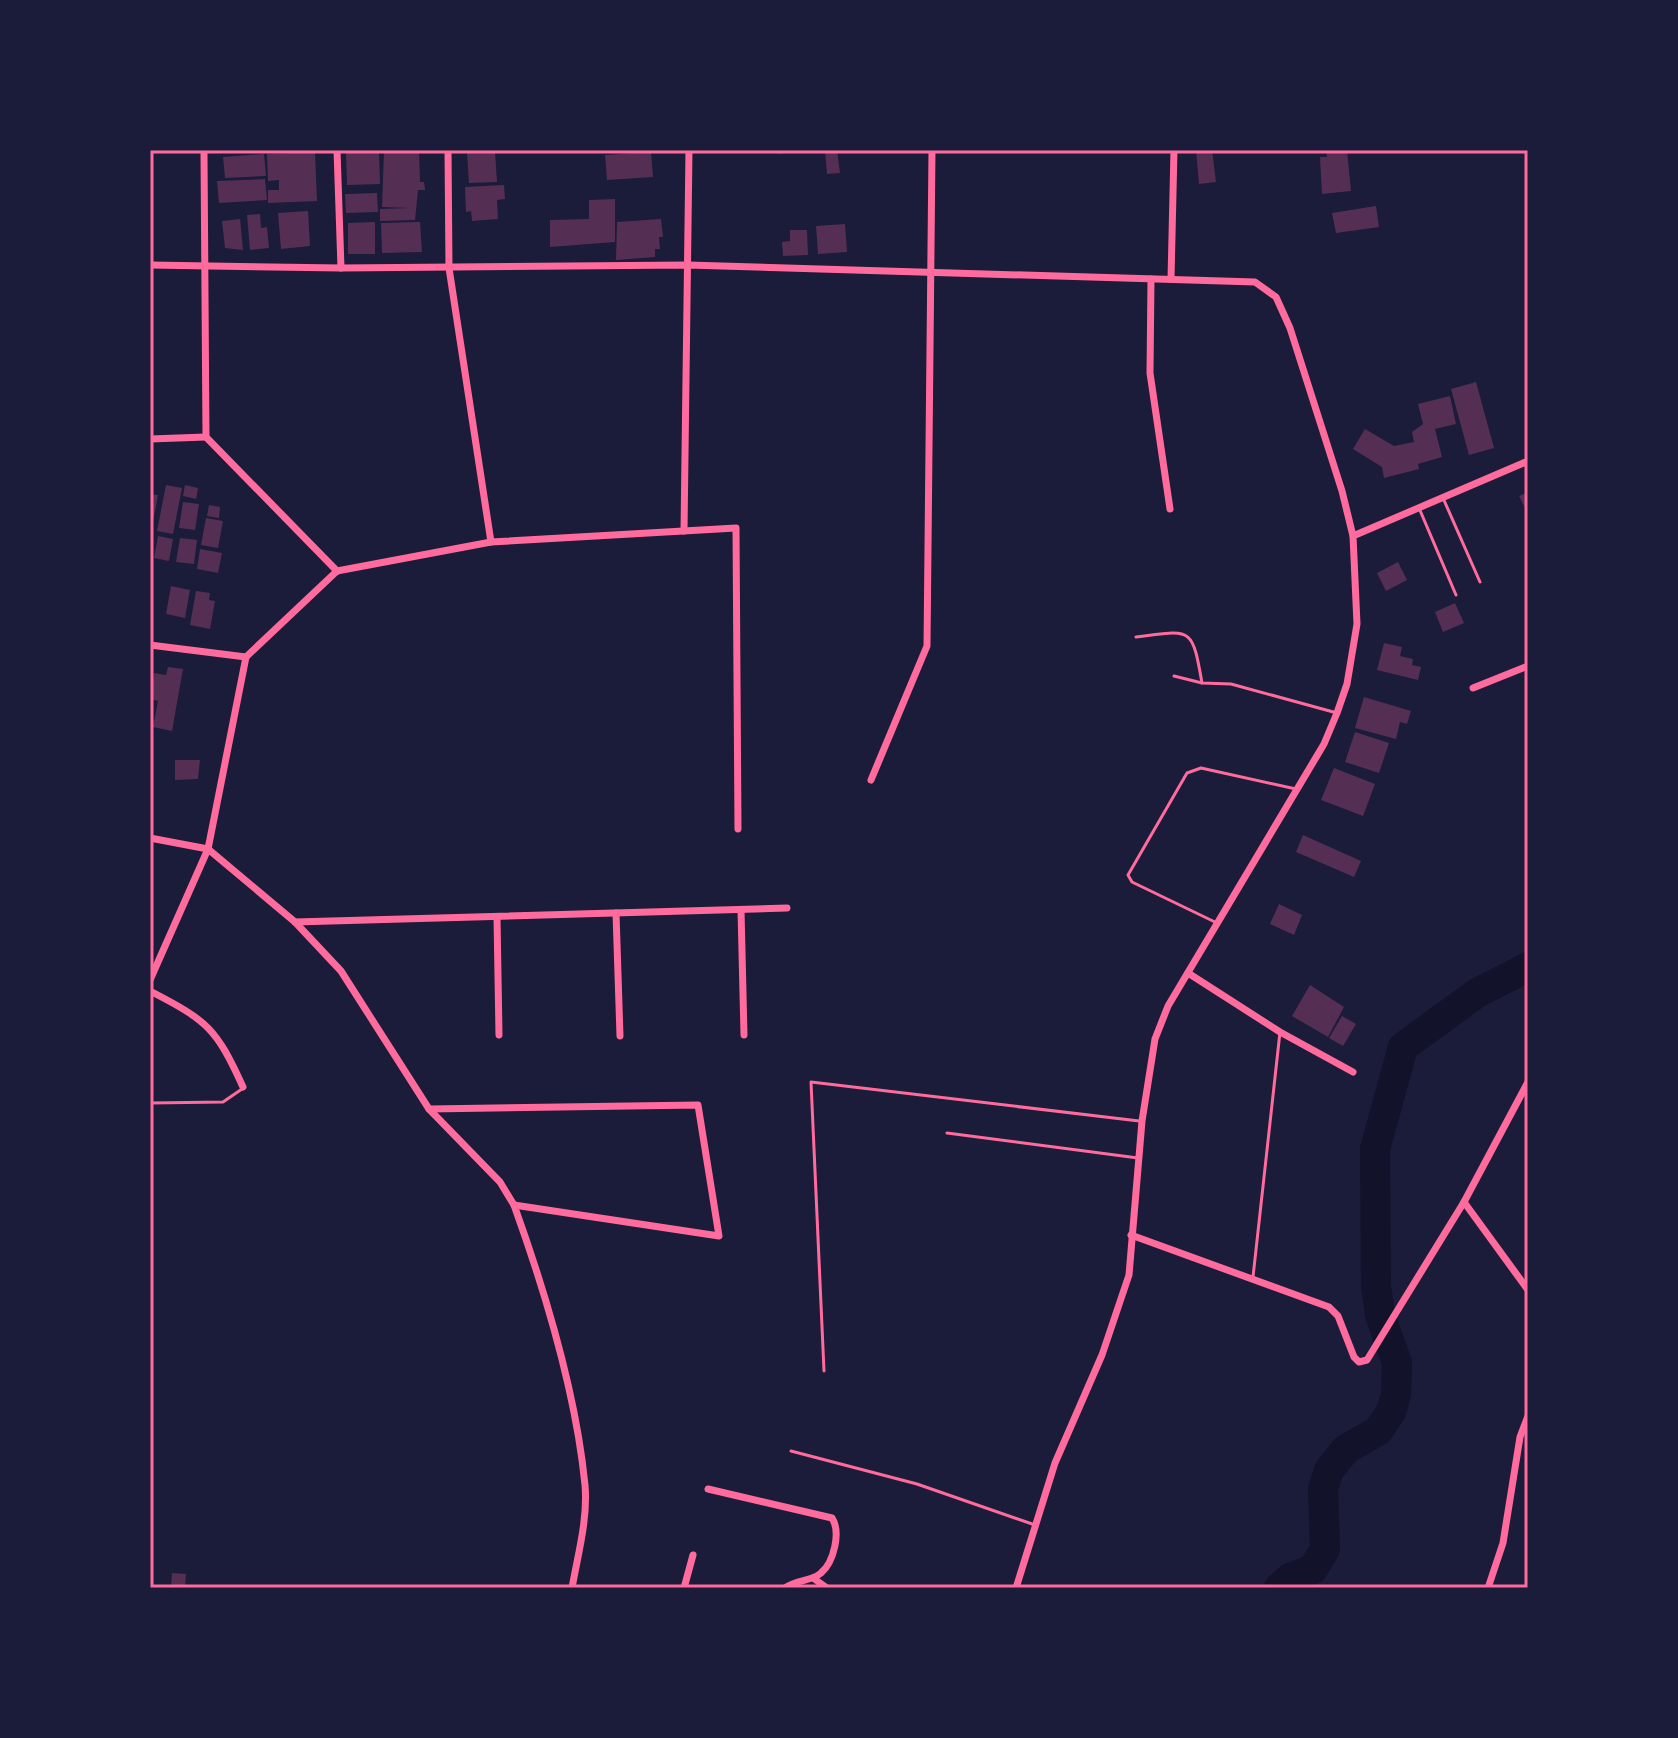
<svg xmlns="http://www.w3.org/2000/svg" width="1678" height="1738" viewBox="0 0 1678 1738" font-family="'Varela Round',sans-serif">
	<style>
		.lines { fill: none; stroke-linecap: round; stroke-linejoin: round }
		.river { stroke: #12122b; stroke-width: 30 }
		.building { fill: #542f53 }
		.service { stroke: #ff6b9d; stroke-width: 3 }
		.minor { stroke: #ff6b9d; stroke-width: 7 }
		.neatline { fill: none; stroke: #ff6b9d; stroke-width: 3 }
	</style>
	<rect width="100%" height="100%" fill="#1b1b3a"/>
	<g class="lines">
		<polyline class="river" points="1279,1588 1290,1578 1313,1569 1325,1549 1323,1489 1329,1470 1346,1449 1378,1431 1391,1412 1396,1394 1397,1363 1380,1315 1376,1286 1375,1149 1403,1047 1477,993 1528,967"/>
	</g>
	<g class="building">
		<polygon points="384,150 419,150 420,182 424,182 425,190 418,190 415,220 380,221 380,209 411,208 382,207"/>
		<polygon points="777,150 797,150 798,152 778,154"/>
		<polygon points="837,150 840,173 827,174 825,151"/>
		<polygon points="1196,150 1212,150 1216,182 1199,184"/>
		<polygon points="1326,150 1347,150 1351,191 1322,194 1320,157 1327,157"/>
		<polygon points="379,151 380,184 347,185 346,152"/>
		<polygon points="315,152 317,201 268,203 268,190 279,190 279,180 268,181 267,154"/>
		<polygon points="495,152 497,182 469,183 467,153"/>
		<polygon points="651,152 653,177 607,180 605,155"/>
		<polygon points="264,154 266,176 225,178 223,157"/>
		<polygon points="265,179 267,200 219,203 217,181"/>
		<polygon points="504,185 505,199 497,200 498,219 472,221 471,211 466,212 465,187"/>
		<polygon points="377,193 378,212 346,213 345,194"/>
		<polygon points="615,199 615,242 550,247 550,220 589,219 589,200"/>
		<polygon points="1376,206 1379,227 1336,233 1332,213"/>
		<polygon points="308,211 310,246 281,249 278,213"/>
		<polygon points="260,214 261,228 267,227 269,248 250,250 247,215"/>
		<polygon points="240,219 243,250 225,248 222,221"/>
		<polygon points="661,219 663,237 659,237 660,249 655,249 655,257 616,260 617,222"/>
		<polygon points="375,222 375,254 348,254 348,223"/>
		<polygon points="420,222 422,252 382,253 381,223"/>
		<polygon points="845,224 847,252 818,254 816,226"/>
		<polygon points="790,230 807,230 808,255 783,256 782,242 790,241"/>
		<polygon points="1476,382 1494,448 1469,455 1451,389"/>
		<polygon points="1450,396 1456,424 1435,429 1442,457 1418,464 1419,469 1384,478 1382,467 1353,449 1365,429 1394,446 1414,442 1412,432 1423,424 1418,404"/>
		<polygon points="166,485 182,488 173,534 157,531"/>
		<polygon points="185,485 198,488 196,499 183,496"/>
		<polygon points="1528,492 1528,514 1519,496"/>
		<polygon points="150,494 158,495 153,522 150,522"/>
		<polygon points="183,502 199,504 195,530 179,528"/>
		<polygon points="209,505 220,507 219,518 207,516"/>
		<polygon points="206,518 223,521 218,548 201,545"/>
		<polygon points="158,536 173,539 169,561 154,558"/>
		<polygon points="180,538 197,540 194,564 176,562"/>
		<polygon points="200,549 222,553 218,573 197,569"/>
		<polygon points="1398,562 1407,580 1386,591 1377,573"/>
		<polygon points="171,586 190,590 185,618 166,614"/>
		<polygon points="196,591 210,593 209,600 215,601 210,629 190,625"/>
		<polygon points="1455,603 1464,623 1443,632 1435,612"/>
		<polygon points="1384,643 1402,647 1400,656 1413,659 1412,665 1421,667 1418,680 1377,670"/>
		<polygon points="168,667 183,669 172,731 153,727 158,701 150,699 154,673 166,675"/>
		<polygon points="1364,697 1411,711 1407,724 1400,722 1396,739 1355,728"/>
		<polygon points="1355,732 1389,743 1379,773 1345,762"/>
		<polygon points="175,760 200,760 198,779 175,780"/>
		<polygon points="1334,768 1375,784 1363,816 1321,800"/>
		<polygon points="1303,835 1361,861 1354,877 1296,852"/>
		<polygon points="1279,904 1302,915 1294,935 1270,924"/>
		<polygon points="1310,985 1344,1007 1328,1037 1292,1016"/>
		<polygon points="1342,1016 1356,1024 1343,1046 1329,1038"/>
		<polygon points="172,1573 186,1574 185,1588 171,1588"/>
	</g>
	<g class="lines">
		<g class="service">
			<polyline points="1443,498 1480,582"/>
			<polyline points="1419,508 1456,595"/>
			<path d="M1136 637C1192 630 1192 626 1202 683L1231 684 1337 713"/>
			<polyline points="1174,676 1202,683"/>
			<polyline points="1217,923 1132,882 1128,875 1187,773 1201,768 1296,789"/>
			<polyline points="150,1103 223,1102 242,1089"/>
			<polyline points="947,1133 1138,1158"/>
			<polyline points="1253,1277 1280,1032"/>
			<polyline points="824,1371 811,1082 1139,1121"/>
			<polyline points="791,1451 917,1484 1035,1525"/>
		</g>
		<g class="minor">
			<polyline points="337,150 341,268"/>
			<polyline points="448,150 449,268 491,542"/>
			<polyline points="204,154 206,437 337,571"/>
			<polyline points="150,265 341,268 688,265 1255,282 1276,297 1290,328 1342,491 1353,536"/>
			<polyline points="1151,279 1150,373 1170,509"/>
			<polyline points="1171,279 1174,150"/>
			<polyline points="150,439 206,437"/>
			<polyline points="684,531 689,150"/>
			<polyline points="337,571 491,542 736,528 738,829"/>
			<polyline points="150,645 246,657"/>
			<polyline points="1473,688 1528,666"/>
			<polyline points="871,780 927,646 932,150"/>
			<path d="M150 838 208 849 295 922 341 971 429 1109 500 1182 514 1205C545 1291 576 1393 585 1485 588 1519 578 1554 572 1588"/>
			<polyline points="741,910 744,1035"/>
			<polyline points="616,913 620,1036"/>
			<polyline points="497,917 499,1035"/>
			<polyline points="295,922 787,908"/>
			<polyline points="1188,973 1280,1032 1353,1072"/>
			<polyline points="150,980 208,849 246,657 337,571"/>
			<path d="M150 991C208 1021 216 1028 243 1087"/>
			<polyline points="429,1109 698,1105 719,1236 514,1205"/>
			<polyline points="1464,1202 1528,1290"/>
			<polyline points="1131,1235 1329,1307 1338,1316 1354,1357 1359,1362 1367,1360 1464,1202 1528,1082"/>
			<path d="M708 1489 832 1518C841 1532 834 1562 821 1573 811 1582 796 1579 785 1588"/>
			<polyline points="813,1578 827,1588"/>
			<polyline points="684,1588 693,1555"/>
			<polyline points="1016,1588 1055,1463 1102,1355 1129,1275 1142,1121 1155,1039 1168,1006 1324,744 1337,713 1347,684 1357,624 1353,536 1528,461"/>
			<polyline points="1488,1588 1503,1543 1520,1437 1528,1416"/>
		</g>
	</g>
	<rect width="1678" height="1738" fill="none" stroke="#1b1b3a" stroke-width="304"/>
	<rect x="152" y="152" width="1374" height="1434" class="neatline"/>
</svg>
